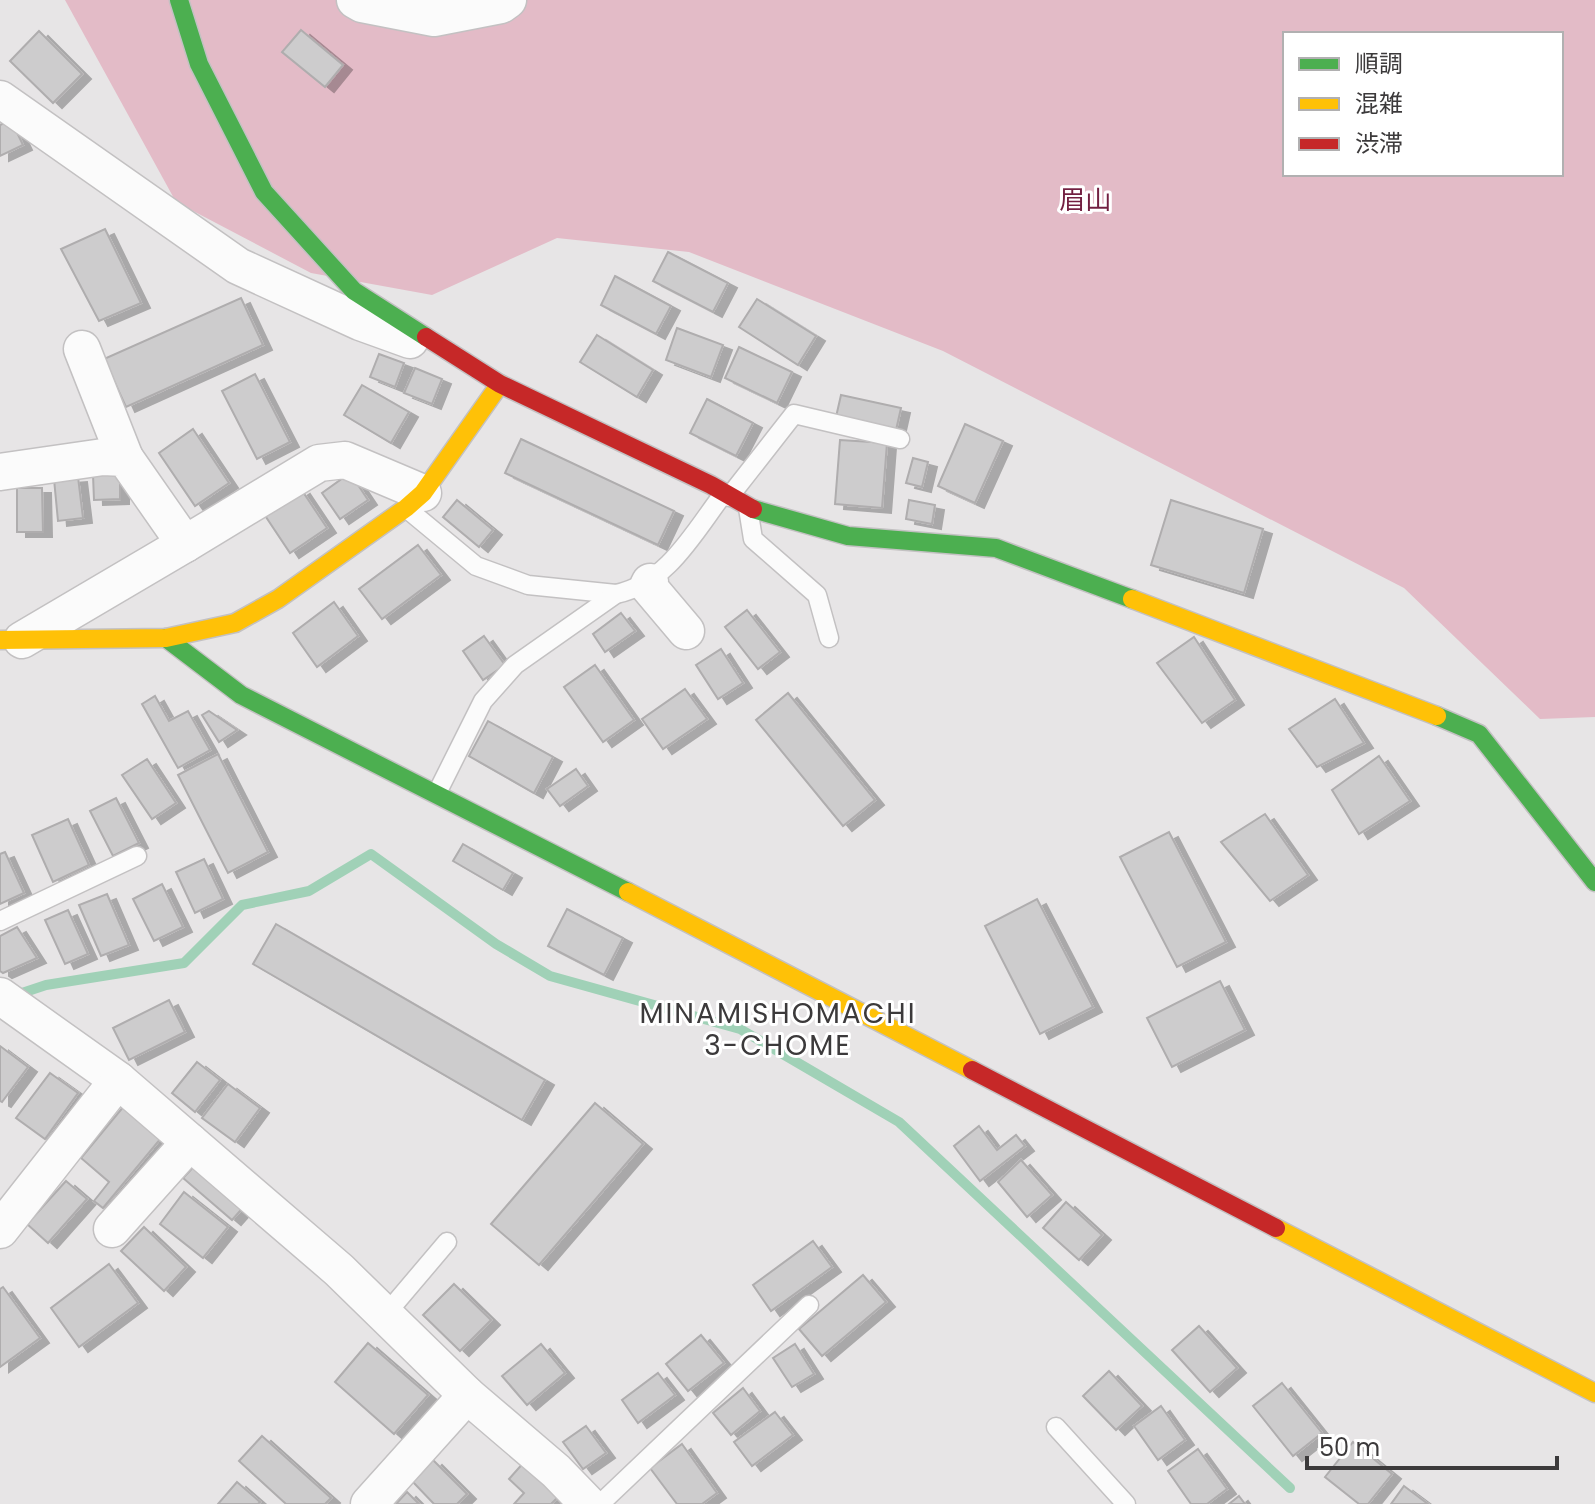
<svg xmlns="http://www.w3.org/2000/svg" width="1595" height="1504" font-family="Poppins,'Noto Sans JP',sans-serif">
<defs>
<filter id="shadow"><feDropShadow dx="9" dy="5" stdDeviation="0" flood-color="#0004"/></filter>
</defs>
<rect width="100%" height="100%" fill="#e7e5e6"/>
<path fill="#e3bbc7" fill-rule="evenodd" d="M 65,0 L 1595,0 L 1595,717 L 1540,719 L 1404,588 L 943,351 L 689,252 L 557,238 L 432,295 L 311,273 L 176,202 ZM 1285,34 L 1561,34 L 1561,174 L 1285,174 Z"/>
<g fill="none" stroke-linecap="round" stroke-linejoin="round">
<polyline stroke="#a0d1b7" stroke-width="10" points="19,994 46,985 184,963 242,905 309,891 371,854 496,944 550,976 740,1029 899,1122 1290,1488"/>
</g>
<g fill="#cdcccd" stroke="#afadae" stroke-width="2" filter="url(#shadow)">
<polygon points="301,30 343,65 325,87 282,52"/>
<polygon points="39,31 82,74 53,103 10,61"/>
<polygon points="11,120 23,145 0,156 0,125"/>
<polygon points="105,229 141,303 99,321 61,249"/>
<polygon points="668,252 728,283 713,312 653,281"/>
<polygon points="615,276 671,306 656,334 601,305"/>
<polygon points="241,298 263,345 126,407 104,359"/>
<polygon points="757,299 816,336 798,365 739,327"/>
<polygon points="677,328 723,345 711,377 666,360"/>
<polygon points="597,335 653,370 637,397 580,362"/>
<polygon points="739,347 792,372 777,403 725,378"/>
<polygon points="379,354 404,363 395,387 370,377"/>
<polygon points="415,368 442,379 432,404 404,393"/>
<polygon points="255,374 290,442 257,459 222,391"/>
<polygon points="362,385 409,412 391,443 344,415"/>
<polygon points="841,395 901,408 896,430 836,417"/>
<polygon points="707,399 753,423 736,456 690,433"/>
<polygon points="965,424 1003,441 975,503 938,486"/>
<polygon points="193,429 229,483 195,506 159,453"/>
<polygon points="521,439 674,511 658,545 505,473"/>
<polygon points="840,440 887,443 882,508 835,504"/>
<polygon points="913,458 928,462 922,487 906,483"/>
<polygon points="350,473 368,500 340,519 322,493"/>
<polygon points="120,474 120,499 94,500 93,475"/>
<polygon points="78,477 83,518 58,521 54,479"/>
<polygon points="17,488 42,488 43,532 17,532"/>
<polygon points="301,489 327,528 290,553 264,514"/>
<polygon points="457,500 493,530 479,547 443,517"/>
<polygon points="909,500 935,505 932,524 906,519"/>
<polygon points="1171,500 1263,529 1244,593 1151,565"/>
<polygon points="418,545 441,575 382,619 359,589"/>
<polygon points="334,602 358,636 317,667 293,633"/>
<polygon points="747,610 780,652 758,669 725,627"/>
<polygon points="621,613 635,631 605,652 593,634"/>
<polygon points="484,636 505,665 483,680 463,651"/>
<polygon points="1194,637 1235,700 1202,723 1157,663"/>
<polygon points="721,649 743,683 718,699 696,665"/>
<polygon points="595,665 634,720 603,742 564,687"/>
<polygon points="685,689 707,719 663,749 642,719"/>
<polygon points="788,693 875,800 843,826 756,720"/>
<polygon points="155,696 169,721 188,711 210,750 178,768 142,704"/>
<polygon points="1335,699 1364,743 1317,767 1289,729"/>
<polygon points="209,711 237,730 219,742 202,715"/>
<polygon points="488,721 553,757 534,793 469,756"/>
<polygon points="218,754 268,852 228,873 178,775"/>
<polygon points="1379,756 1410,801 1359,834 1332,790"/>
<polygon points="147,759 176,803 152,819 122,775"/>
<polygon points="576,769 588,786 560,806 547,789"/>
<polygon points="116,798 139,843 113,856 90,811"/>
<polygon points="1265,814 1308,875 1270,901 1221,842"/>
<polygon points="68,819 89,865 53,882 32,835"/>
<polygon points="1169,832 1226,942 1177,967 1120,857"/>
<polygon points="463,844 513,873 503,890 453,861"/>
<polygon points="5,852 24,893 0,904 0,854"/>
<polygon points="204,859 223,899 195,913 176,872"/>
<polygon points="162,884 183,927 154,941 133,899"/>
<polygon points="107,894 129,945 101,956 79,905"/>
<polygon points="1037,899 1093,1007 1040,1034 985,926"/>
<polygon points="567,909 623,938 604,975 548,946"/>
<polygon points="68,910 88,954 65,964 45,920"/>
<polygon points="276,924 545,1080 522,1120 253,964"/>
<polygon points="17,927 37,958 3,973 0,971 0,936"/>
<polygon points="1220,981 1245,1030 1172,1067 1147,1018"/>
<polygon points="169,1000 185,1032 129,1060 113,1028"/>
<polygon points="0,1046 28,1067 2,1102 0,1101"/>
<polygon points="197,1062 220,1080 195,1112 172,1093"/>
<polygon points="50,1073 78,1093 45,1139 16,1118"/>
<polygon points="228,1084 260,1108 235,1142 202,1118"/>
<polygon points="595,1103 643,1144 539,1265 491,1224"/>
<polygon points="124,1106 162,1137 103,1208 94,1201 109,1182 81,1158"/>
<polygon points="979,1126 997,1150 1016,1135 1025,1146 980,1181 954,1146"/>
<polygon points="200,1160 248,1202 232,1220 183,1178"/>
<polygon points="1021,1160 1052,1195 1027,1217 998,1182"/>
<polygon points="66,1181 87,1199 48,1243 27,1224"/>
<polygon points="184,1192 228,1227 203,1258 160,1224"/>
<polygon points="1066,1202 1102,1235 1079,1260 1043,1228"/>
<polygon points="144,1227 186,1267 164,1291 121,1251"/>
<polygon points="813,1241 832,1267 771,1311 753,1285"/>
<polygon points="109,1264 138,1303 79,1347 51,1308"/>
<polygon points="863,1275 886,1302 822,1356 799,1329"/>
<polygon points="454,1284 491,1320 460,1351 423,1315"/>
<polygon points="3,1287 40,1338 0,1367 0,1289"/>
<polygon points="1199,1326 1237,1368 1210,1392 1172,1350"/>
<polygon points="701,1335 724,1363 688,1391 666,1364"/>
<polygon points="368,1343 428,1395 394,1434 335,1382"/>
<polygon points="541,1344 565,1373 527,1405 502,1376"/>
<polygon points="795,1344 814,1374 792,1387 773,1358"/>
<polygon points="1109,1371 1142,1406 1116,1430 1083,1396"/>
<polygon points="658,1373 675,1395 638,1423 622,1400"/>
<polygon points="1282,1383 1322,1433 1293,1456 1253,1406"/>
<polygon points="743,1388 760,1411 731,1435 713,1413"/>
<polygon points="1161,1406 1185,1440 1158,1460 1134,1426"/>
<polygon points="775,1412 793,1435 752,1466 734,1442"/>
<polygon points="586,1426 606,1453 583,1469 563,1442"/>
<polygon points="262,1436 331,1498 325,1504 286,1504 239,1461"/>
<polygon points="1353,1442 1392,1474 1368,1504 1359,1504 1325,1477"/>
<polygon points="682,1444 717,1493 702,1504 677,1504 650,1468"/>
<polygon points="1198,1449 1227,1489 1207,1504 1191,1504 1168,1471"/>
<polygon points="433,1460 467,1494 457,1504 434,1504 412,1481"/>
<polygon points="525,1461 561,1494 551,1504 514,1504 524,1493 509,1479"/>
<polygon points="237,1482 260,1502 258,1504 218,1504"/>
<polygon points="1404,1486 1428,1504 1391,1504"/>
<polygon points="407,1492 419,1504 396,1504"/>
<polygon points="1239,1496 1245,1504 1229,1504"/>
</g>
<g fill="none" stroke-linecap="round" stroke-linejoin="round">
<g stroke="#c3c1c2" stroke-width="21">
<g id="lane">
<polyline points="729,497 794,414 900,439"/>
<polyline points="406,508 476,566 528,585 616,594"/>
<polyline points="748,508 753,539 817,595 829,638"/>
<path d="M 437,793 L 483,701 L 515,665 L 616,594 C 668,583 694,532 724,493"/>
<polyline points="0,921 137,856"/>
<polyline points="386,1314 447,1242"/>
<polyline points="1056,1427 1126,1504"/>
<polyline points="600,1504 809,1305"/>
</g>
</g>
<g stroke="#c3c1c2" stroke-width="39">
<g id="street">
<polyline points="355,0 362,4 434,18 501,5 508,0"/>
<polyline points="0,99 238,266 360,322 410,340"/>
<polyline points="82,349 125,458"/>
<polyline points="0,472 103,457 125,458 185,544 22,640"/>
<polyline points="185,544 319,463 345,460 423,493"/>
<polyline points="650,582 648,586 686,631"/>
<polyline points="0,996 118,1080 0,1230"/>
<polyline points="118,1080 339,1270 467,1395 556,1471 588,1504"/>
<polyline points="112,1229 190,1142"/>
<polyline points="369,1504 467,1395"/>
</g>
</g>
<g stroke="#c3c1c2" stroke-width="21">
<g id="fast">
<polyline points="179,0 199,64 264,192 354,291 426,337"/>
<polyline points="753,509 848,536 996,548 1132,599"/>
<polyline points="166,638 241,695 628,892"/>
<polyline points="1437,716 1479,734 1595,882"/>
</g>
</g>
<g stroke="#c3c1c2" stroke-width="21">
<g id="slow">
<polyline points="1132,599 1437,716"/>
<polyline points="0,640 166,638 235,623 278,599 406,508 423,493 500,384"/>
<polyline points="628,892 972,1070"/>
<polyline points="1276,1228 1595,1393"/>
</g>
</g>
<g stroke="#c3c1c2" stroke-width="21">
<g id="jam">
<polyline points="426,337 500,384 711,485 753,509"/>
<polyline points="972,1070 1276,1228"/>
</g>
</g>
<use href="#lane" stroke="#fbfbfb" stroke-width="18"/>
<use href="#street" stroke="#fbfbfb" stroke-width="36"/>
<use href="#fast" stroke="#4caf50" stroke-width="18"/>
<use href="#slow" stroke="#ffc107" stroke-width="18"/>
<use href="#jam" stroke="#c62828" stroke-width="18"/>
</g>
<g text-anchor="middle" stroke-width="6" stroke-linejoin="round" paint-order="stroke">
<g font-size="26" fill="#721f41" stroke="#fff">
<text x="1085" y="209">眉山</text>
</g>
<g font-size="28" letter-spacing="2" fill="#3c3a3b" stroke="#fff">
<text x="778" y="1023">MINAMISHOMACHI<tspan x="778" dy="32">3-CHOME</tspan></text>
</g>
</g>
<rect x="1283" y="32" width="280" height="144" fill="#ffffff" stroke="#b1b0b1" stroke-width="2"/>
<rect x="1299" y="58" width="40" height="12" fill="#4caf50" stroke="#b1b0b1" stroke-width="2"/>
<text x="1355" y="72" font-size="24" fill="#3c3a3b">順調</text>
<rect x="1299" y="98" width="40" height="12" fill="#ffc107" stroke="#b1b0b1" stroke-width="2"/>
<text x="1355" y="112" font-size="24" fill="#3c3a3b">混雑</text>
<rect x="1299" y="138" width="40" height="12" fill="#c62828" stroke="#b1b0b1" stroke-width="2"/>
<text x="1355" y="152" font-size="24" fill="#3c3a3b">渋滞</text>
<path d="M1307 1456v12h250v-12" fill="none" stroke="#3c3a3b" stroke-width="4"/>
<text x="1319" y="1456" font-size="24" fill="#3c3a3b" stroke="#ffffff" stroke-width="6" paint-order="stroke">50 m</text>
</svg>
